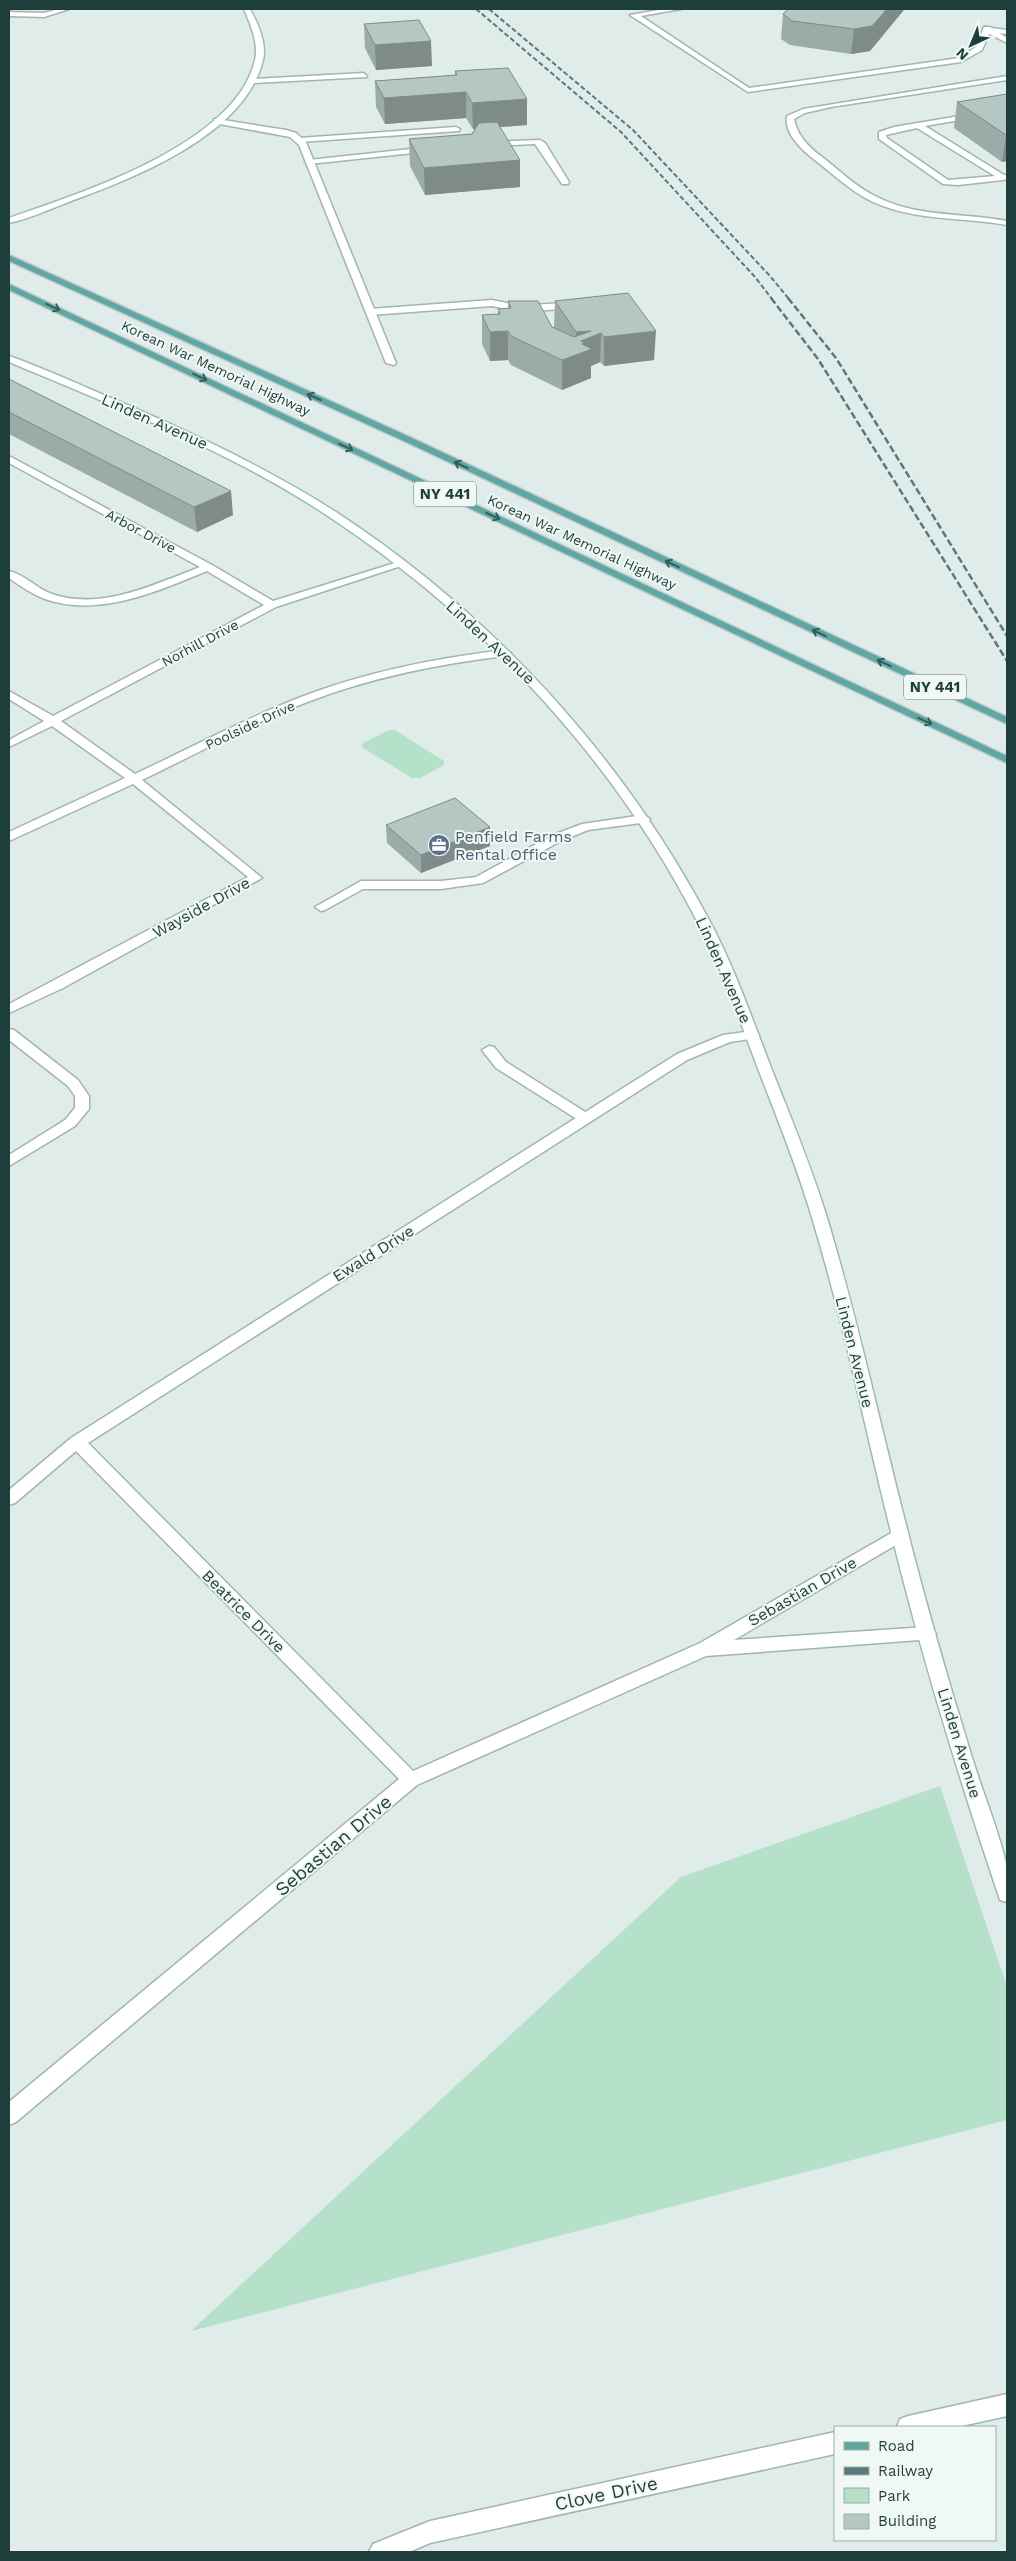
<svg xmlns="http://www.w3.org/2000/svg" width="1016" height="2561" font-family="'Work Sans',sans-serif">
<rect width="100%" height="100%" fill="#dfece9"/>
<g fill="#b5e0c9">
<polygon points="389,730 395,730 444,761 444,765 420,778 412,778 363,748 361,744"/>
<polygon points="940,1786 1007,1987 1007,2120 191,2331 681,1877"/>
</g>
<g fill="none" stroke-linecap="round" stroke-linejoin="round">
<g stroke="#a1b4b2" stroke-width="3">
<g id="lane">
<polygon points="59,9 69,9 44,17 9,16 9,12 44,13"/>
<polygon points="664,9 681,9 641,16 749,88 959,58 976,47 984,27 1007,30 1007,34 990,32 982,50 961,62 748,92 630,15"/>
<polygon points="364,73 367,77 252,83 248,81 252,79"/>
<path d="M 1007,76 L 1007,80 L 831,107 L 805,113 L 794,119 C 798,138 811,149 826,160 C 843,174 859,189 879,198 C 918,217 965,213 1007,221 L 1007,225 C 963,217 914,221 873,202 C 850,191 831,172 811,157 C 800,148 784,132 787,116 L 803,109 Z"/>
<path d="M 1007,108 L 1007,112 L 925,126 L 1004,175 L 1007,175 L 1007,179 L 1003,180 L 958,185 L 943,184 L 879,139 L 879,132 L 894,127 ZM 917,128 L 995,176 L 948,180 L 887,138 L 886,135 Z"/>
<polygon points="456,127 460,129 459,131 299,142 295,140 299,138"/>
<polygon points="540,140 545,143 569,182 568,184 562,184 535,144 490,146 486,144 490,142"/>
<polygon points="429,147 433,149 432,151 309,164 305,162 309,160"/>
<polygon points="492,300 520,306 575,302 579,305 575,308 520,312 492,306 370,315 366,312 370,309"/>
<polygon points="644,815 650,819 648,822 588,830 561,841 483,883 441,889 363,889 325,910 321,911 315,907 361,881 441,881 476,877 553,835 582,824"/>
<polygon points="489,1046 494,1047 506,1062 590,1115 592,1118 590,1121 580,1121 496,1068 482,1050"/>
</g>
</g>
<g stroke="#a1b4b2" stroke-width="3">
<g id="street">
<polygon points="984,27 990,27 1007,38 1007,43 984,31"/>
<polygon points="217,119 286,130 296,133 306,142 396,363 394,365 386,363 299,145 290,137 214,123 214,119"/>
<path d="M 9,456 L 212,565 L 273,601 L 398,562 L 407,564 L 276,607 L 61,721 L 135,774 C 190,748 244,719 301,697 C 366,672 436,658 505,650 L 511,653 L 505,656 C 438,664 373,677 310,701 C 252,723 198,753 142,780 L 262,878 L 63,988 L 9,1013 L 9,1004 L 248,877 L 133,784 L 9,841 L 9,832 L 125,778 L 52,726 L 9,747 L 9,740 L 44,721 L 9,699 L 9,691 L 53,716 L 264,605 L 207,571 C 158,591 99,618 45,599 C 32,594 20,586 9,578 L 9,571 C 24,574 37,589 52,594 C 101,611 155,584 200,567 L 9,463 Z"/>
<polygon points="9,1029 14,1030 78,1080 89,1096 89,1109 75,1126 9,1166 9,1155 65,1120 75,1108 75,1096 68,1086 9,1040"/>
<polygon points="752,1031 757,1032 759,1035 757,1038 730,1042 687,1060 88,1443 413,1771 700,1643 900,1528 906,1529 908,1534 906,1539 734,1640 927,1627 933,1629 936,1634 933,1639 706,1656 417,1785 16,2122 9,2125 9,2102 399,1779 76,1451 15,1503 9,1505 9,1490 71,1438 677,1054 723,1035"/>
<polygon points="1007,2394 1007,2416 957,2427 897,2427 900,2419 908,2416"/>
<polygon points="835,2432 835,2454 430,2543 409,2552 369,2552 373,2544 430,2521"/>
</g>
</g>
<g stroke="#9cb9b5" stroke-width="3">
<g id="secondary">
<path d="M 244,9 L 250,9 C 258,24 267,43 263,60 C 245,136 132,179 66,203 C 48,210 28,219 9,223 L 9,218 C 81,193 236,144 255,60 C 259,42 250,24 244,9 Z"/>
<path d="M 9,356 C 46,369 82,386 118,401 C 193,433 267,468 336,512 C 492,614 622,756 709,920 C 734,966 751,1016 770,1065 C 790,1116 812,1168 828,1221 C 858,1321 880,1424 906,1525 C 925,1601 947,1676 970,1751 C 981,1788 997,1826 1006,1863 C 1009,1876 1007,1890 1007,1902 L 1000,1900 L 998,1894 C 958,1775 921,1654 891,1532 C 865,1428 844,1323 813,1221 C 798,1169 777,1118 757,1066 C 739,1018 722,969 698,923 C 614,759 484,620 331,518 C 232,452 119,408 9,362 Z"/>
</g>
</g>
<g stroke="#c0c9c8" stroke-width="3">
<g id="primary">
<polygon points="9,255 412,438 1007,717 1007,724 406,442 9,261"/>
<polygon points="9,284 1007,756 1007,763 9,290"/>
</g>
</g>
<use href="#lane" fill="#fff" fill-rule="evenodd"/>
<use href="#street" fill="#fff" fill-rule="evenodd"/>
<use href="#secondary" fill="#fff" fill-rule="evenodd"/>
<use href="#primary" fill="#5ea7a3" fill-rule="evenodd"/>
<g stroke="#587a78" stroke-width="2" stroke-dasharray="5 2.5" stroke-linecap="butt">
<polyline points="476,9 621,132 755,277 772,299"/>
<polyline points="489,9 633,130 770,276 789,299"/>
</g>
<g stroke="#587a78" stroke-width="2.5" stroke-dasharray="7 3" stroke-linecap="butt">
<polyline points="771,298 818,359 1007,661"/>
<polyline points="788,298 836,358 1007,636"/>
</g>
</g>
<g fill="#9baba8">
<polygon points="788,9 904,9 903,11 870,51 851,54 790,45 781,39 783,14"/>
<polygon points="364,24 432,66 376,70 365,48"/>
<polygon points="455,71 527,99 527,125 500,127 520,187 425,195 410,166 409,139 472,134 475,128 473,129 466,118 385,124 376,107 375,81 455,75"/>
<polygon points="1007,94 1007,161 1002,162 954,128 957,102"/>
<polygon points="508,301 554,328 555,301 654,360 604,366 600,362 591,366 591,378 562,390 511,365 508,360 490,361 482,344 482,315 498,314 498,309 508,308"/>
<polygon points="9,379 233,515 197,532 9,434"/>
<polygon points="386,825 490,827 490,846 421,873 387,843"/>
</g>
<g fill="#7e8b88">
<polygon points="887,9 904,9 903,11 870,51 851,54 854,29"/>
<polygon points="431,41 432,66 376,70 375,45"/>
<polygon points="466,92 466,118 385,124 384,98"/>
<polygon points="527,99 527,125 473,129 472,103"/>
<polygon points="1006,135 1007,135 1007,161 1002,162"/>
<polygon points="520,160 520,187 425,195 424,168"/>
<polygon points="508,331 508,360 490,361 490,332"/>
<polygon points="591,331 601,333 600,362 591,366 591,378 562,390 562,360 575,355 576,332"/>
<polygon points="656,331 654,360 604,366 604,337"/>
<polygon points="231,491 233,515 197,532 194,507"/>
<polygon points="490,827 490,846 421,873 421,855"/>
</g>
<g fill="#b4c7c3" stroke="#7e8b88">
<polygon points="788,9 887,9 872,26 854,29 792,21 783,14"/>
<polygon points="419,20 431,41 375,45 364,24"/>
<polygon points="508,68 527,99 472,103 466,92 384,98 375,81 457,75 455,71"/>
<polygon points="1007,94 1007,135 1006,135 957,102"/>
<polygon points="497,122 520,160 424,168 409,139 472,134 479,123"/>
<polygon points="628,293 656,331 604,337 601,333 581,341 585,343 582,344 592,349 562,360 511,336 508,331 490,332 482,315 500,314 498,309 511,308 508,301 538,301 552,327 574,337 591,331 576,332 555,301"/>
<polygon points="9,379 231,491 194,507 9,412"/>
<polygon points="455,798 490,827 421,855 386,825"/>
</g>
<defs><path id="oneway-shaft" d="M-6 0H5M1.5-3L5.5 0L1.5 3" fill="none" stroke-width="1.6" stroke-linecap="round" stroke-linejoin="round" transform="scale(1.25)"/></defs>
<g stroke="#315e5b">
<use href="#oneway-shaft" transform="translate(53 307) rotate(25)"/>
<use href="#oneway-shaft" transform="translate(200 377) rotate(25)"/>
<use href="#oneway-shaft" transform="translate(314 397) rotate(-156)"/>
<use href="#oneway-shaft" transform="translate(346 447) rotate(25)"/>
<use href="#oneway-shaft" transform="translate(461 465) rotate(-155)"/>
<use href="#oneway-shaft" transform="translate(493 516) rotate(25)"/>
<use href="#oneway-shaft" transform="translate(672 564) rotate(-155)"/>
<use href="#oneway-shaft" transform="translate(819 633) rotate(-155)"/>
<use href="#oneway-shaft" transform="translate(884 663) rotate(-155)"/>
<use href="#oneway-shaft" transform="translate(925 721) rotate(25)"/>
</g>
<defs>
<g id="office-disc" transform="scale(1.125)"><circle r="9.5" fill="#5c6f8a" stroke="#f0f8f6"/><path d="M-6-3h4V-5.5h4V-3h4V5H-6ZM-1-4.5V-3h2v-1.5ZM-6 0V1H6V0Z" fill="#fff"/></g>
</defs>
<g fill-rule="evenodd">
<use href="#office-disc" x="439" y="845"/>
</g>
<g text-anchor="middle" stroke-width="4" stroke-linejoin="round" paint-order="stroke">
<g font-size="14" fill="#1e3e3c" stroke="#f0f8f6">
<text transform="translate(216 368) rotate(25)" y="5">Korean War Memorial Highway</text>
<text transform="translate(141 531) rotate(28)" y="5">Arbor Drive</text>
<text transform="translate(582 542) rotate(25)" y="5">Korean War Memorial Highway</text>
<text transform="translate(200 643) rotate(-28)" y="5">Norhill Drive</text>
<text transform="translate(250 725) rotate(-25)" y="5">Poolside Drive</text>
</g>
<g fill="#f0f8f6" stroke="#5d7674" stroke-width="1">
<rect x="414" y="481.5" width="62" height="25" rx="4"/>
<rect x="904" y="674.5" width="62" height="25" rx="4"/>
</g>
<g font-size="15" font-weight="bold" fill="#1e3e3c">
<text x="445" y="499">NY 441</text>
<text x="935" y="692">NY 441</text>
</g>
<g font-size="16" fill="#1e3e3c" stroke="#f0f8f6">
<text transform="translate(155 421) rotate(24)" y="6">Linden Avenue</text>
<text transform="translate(491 642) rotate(43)" y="6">Linden Avenue</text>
<text transform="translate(201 907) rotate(-29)" y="6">Wayside Drive</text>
<text transform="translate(724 970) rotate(66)" y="6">Linden Avenue</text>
<text transform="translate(373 1253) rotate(-32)" y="6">Ewald Drive</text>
<text transform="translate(855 1352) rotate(76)" y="6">Linden Avenue</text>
<text transform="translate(802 1591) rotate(-30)" y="6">Sebastian Drive</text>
<text transform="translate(244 1611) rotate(45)" y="6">Beatrice Drive</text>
<text transform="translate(960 1743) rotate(73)" y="6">Linden Avenue</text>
</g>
<g font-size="16" fill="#4e5e75" stroke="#f0f8f6" text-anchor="start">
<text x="455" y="842">Penfield Farms<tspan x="455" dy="18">Rental Office</tspan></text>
</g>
<g font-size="19" fill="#1e3e3c" stroke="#f0f8f6">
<text transform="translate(333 1845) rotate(-40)" y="7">Sebastian Drive</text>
<text transform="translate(606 2493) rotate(-12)" y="7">Clove Drive</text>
</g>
</g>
<rect width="1016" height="2561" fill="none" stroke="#1e3e3c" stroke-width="20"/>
<rect x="834" y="2426" width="162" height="115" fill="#f0f8f6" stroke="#9caeac"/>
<rect x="844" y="2442" width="25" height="8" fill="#5ea7a3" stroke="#9caeac"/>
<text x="878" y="2451" font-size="15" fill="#1e3e3c">Road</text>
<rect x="844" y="2467" width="25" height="8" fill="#587a78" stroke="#9caeac"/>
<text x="878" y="2476" font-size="15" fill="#1e3e3c">Railway</text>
<rect x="844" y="2488" width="25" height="15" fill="#b5e0c9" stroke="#9caeac"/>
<text x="878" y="2501" font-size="15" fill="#1e3e3c">Park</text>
<rect x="844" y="2514" width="25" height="15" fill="#b4c7c3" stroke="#9caeac"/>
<text x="878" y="2526" font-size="15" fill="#1e3e3c">Building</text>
<g transform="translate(971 45) rotate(224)" stroke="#f0f8f6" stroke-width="4" paint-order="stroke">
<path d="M0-4L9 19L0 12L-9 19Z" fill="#1e3e3c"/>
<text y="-8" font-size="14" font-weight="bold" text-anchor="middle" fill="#1e3e3c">N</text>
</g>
</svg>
